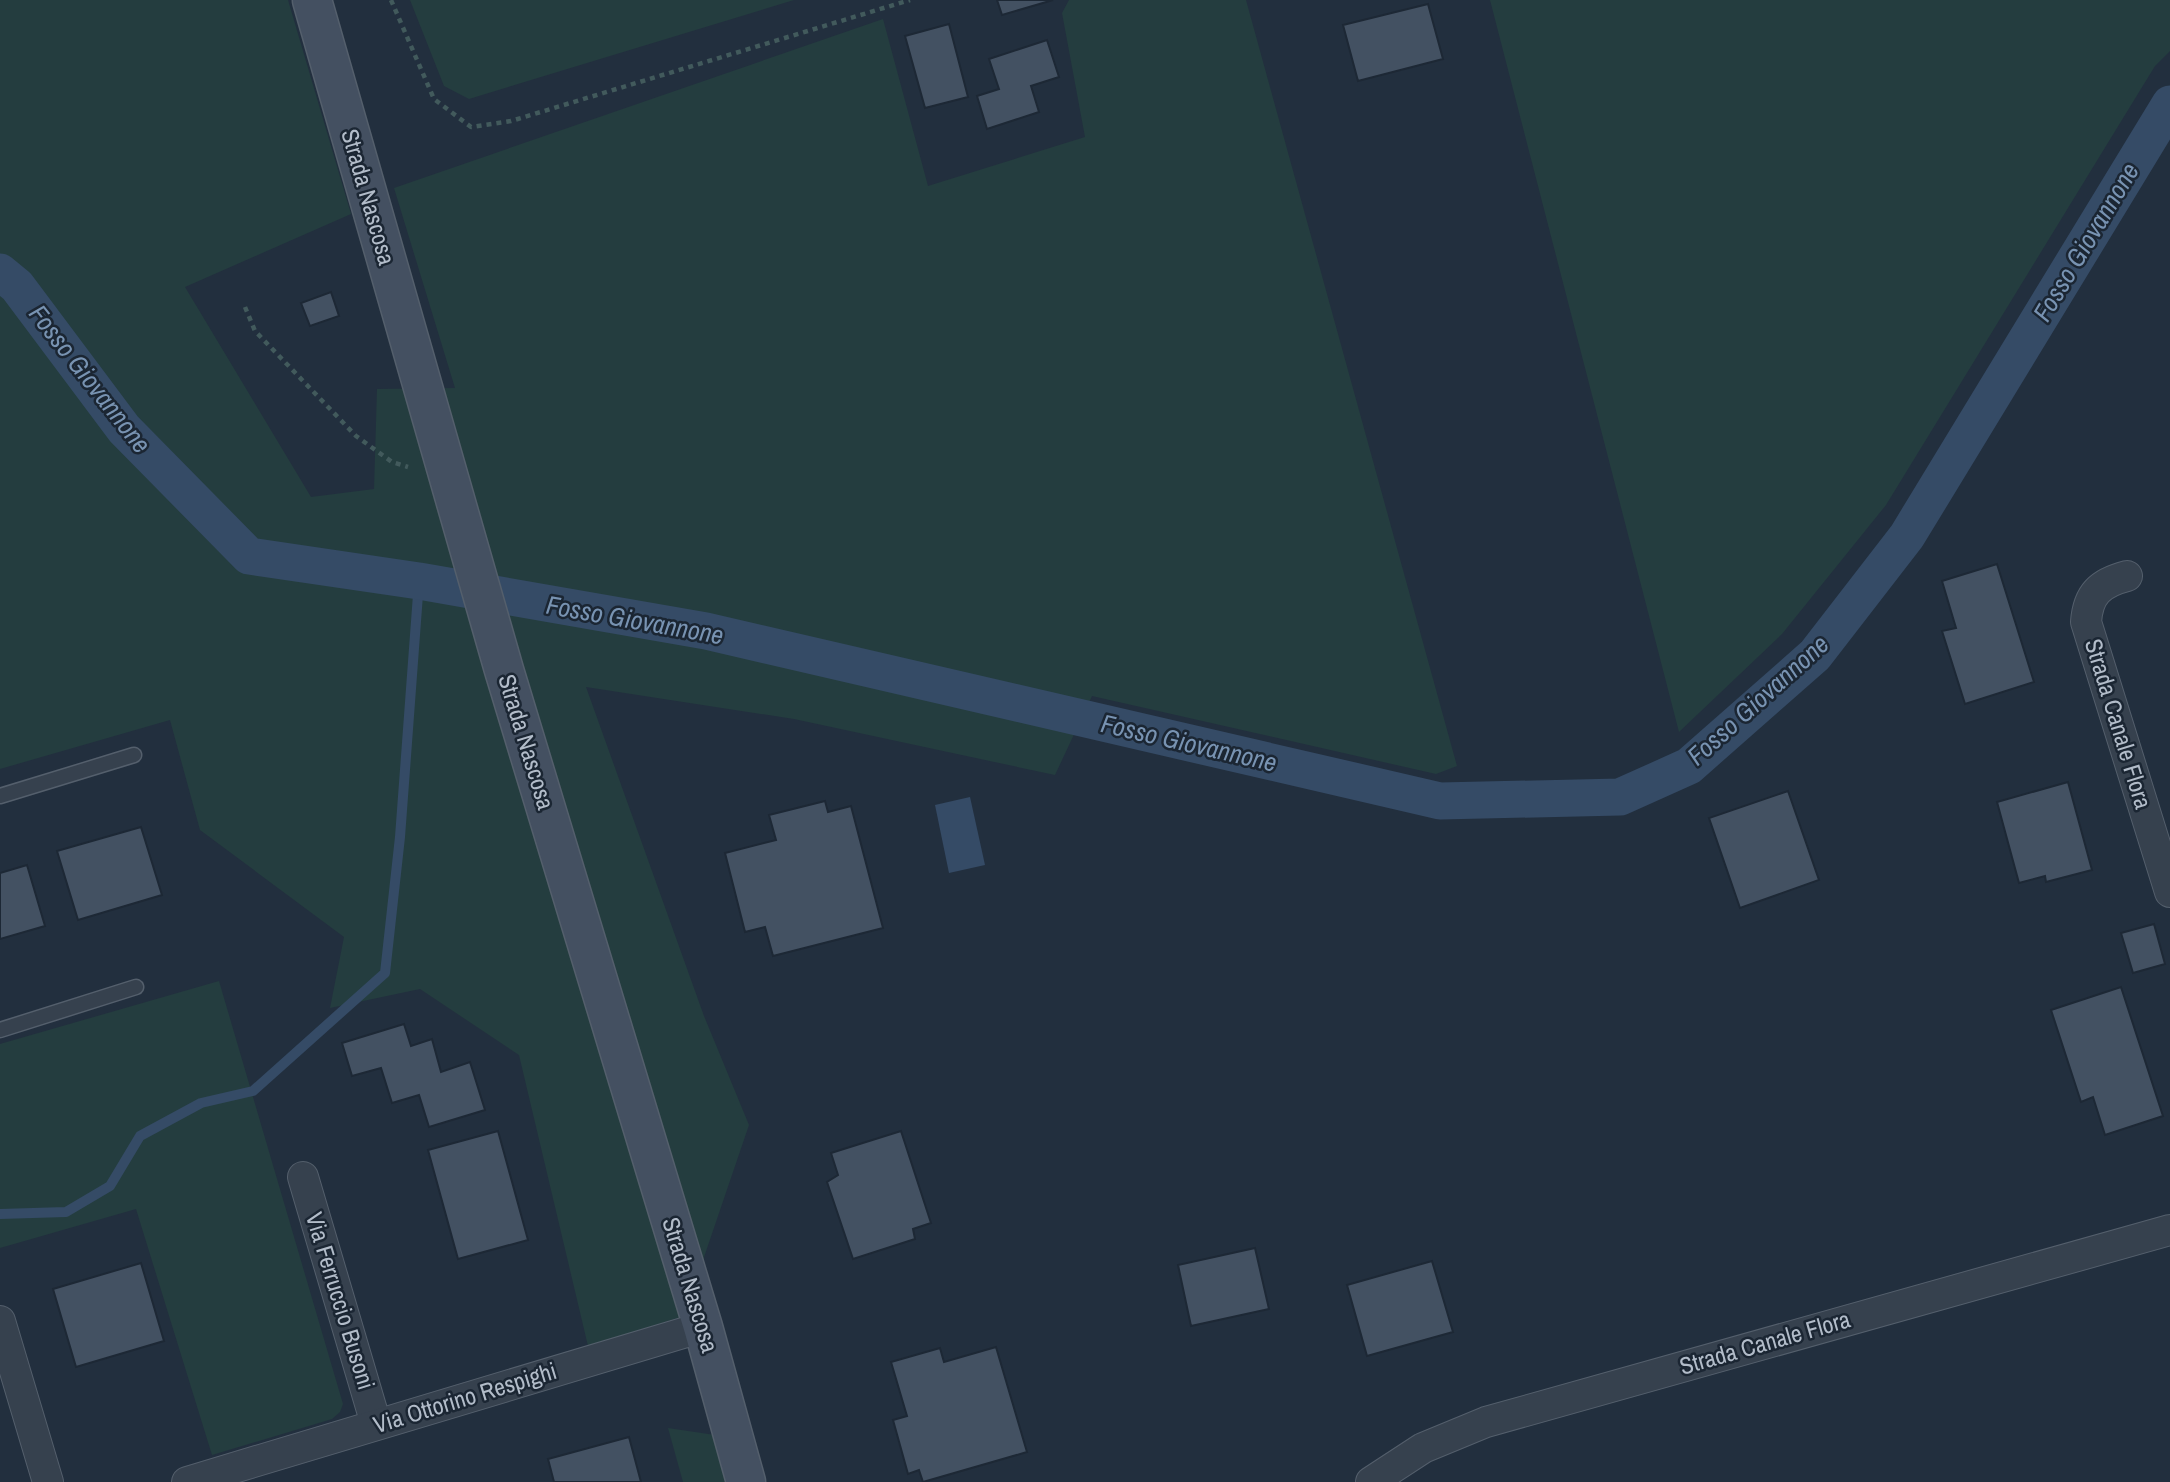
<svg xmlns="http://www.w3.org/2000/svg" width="2170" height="1482" font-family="'Archivo Narrow',sans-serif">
<rect width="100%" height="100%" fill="#222f3e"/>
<g fill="#243d3f">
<polygon points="0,0 288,0 351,214 185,287 311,497 374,489 377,389 455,388 394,188 883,19 928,186 1085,137 1062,13 1069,0 1246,0 1457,766 1436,774 1092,696 1055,775 794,719 586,687 704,1016 749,1125 684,1316 588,1346 519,1055 420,989 330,1008 344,937 200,830 170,720 0,769"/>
<polygon points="410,0 794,0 469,99 444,86"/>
<polygon points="1490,0 2170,0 2170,51 2155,66 1886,505 1782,634 1679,732"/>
<polygon points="219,981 343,1404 340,1412 332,1419 212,1455 136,1209 0,1248 0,1044"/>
<polygon points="668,1428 715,1435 729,1482 683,1482"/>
</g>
<polygon fill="#354b66" points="970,797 985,865 949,873 935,805"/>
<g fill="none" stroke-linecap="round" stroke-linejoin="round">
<polyline stroke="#354b66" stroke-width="10" points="0,1214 66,1212 110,1186 140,1136 201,1103 253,1091 385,973 400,837 419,581"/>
<polyline stroke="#354b66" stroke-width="37" points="0,272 17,286 124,429 249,556 419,581 706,631 1440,801 1620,797 1689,766 1815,655 1907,536 2170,104"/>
</g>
<g fill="#435162" stroke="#1d2835" stroke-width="2">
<polygon points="997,0 1053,0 1002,15"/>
<polygon points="1428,4 1443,59 1358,81 1343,25"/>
<polygon points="949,24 968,97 925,108 905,36"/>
<polygon points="1047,40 1059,77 1031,86 1039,112 987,129 977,96 999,89 989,59"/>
<polygon points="331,292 339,316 310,326 301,303"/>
<polygon points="1997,564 2034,682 1965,704 1942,631 1956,628 1942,581"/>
<polygon points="2068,782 2092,870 2046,882 2045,876 2019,883 1997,802"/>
<polygon points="1788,791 1819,880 1740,908 1709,818"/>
<polygon points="825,801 828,812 851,806 883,928 773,956 765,927 745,932 725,853 776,840 769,815"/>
<polygon points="141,827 162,895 78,920 57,851"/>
<polygon points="27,865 45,926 0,939 0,873"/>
<polygon points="2154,924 2165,964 2133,973 2121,933"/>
<polygon points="2121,987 2163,1116 2105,1135 2093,1097 2081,1102 2051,1010"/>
<polygon points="404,1024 411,1046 432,1039 441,1072 470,1062 485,1110 429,1127 419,1095 392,1103 381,1068 352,1076 342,1043"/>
<polygon points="498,1131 528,1240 458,1259 428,1150"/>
<polygon points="901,1131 931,1223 913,1229 915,1239 853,1259 827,1182 838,1175 831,1153"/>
<polygon points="1255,1248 1269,1309 1191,1326 1178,1265"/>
<polygon points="1432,1261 1453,1332 1367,1356 1347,1285"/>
<polygon points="141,1263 164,1341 76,1367 53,1289"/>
<polygon points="996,1347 1027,1452 923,1482 919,1470 908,1474 893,1420 907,1416 891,1362 940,1348 944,1362"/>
<polygon points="629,1437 641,1482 554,1482 548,1459"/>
</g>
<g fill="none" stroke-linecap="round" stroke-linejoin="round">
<g stroke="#545f6c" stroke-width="17">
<g id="lane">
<polyline points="0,796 134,755"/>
<polyline points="0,1030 136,987"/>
</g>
</g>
<g stroke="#545f6c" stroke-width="32">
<g id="street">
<path d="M 2127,576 C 2100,583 2088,594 2086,622 L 2170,892"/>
<polyline points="303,1177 376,1424"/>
<polyline points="0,1321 48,1482"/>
<polyline points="187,1482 703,1327"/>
<polyline points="1371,1482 1423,1448 1486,1422 2170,1230"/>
</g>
</g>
<g stroke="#545f6c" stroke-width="41">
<polyline id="secondary" points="312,0 504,670 703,1327 746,1482"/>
</g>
<g stroke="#425a5c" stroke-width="4.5" stroke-dasharray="5 5" stroke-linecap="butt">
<polyline points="391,0 434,99 471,127 511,121 910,0"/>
<polyline points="245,307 255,331 356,436 392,462 408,467"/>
</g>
<use href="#lane" stroke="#36414e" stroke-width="14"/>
<use href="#street" stroke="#36414e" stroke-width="30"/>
<use href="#secondary" stroke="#445061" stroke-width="38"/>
</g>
<g text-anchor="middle" stroke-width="5" stroke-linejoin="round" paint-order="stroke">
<g font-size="24" fill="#b2bcc9" stroke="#1b2633">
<text transform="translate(368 197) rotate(74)" y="8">Strada Nascosa</text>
<text transform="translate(2118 724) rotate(73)" y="8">Strada Canale Flora</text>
<text transform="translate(526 742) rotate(73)" y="8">Strada Nascosa</text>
<text transform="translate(690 1285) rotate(73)" y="8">Strada Nascosa</text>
<text transform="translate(340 1301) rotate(73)" y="8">Via Ferruccio Busoni</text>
<text transform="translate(1765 1343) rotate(-16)" y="8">Strada Canale Flora</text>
<text transform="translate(465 1398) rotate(-17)" y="8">Via Ottorino Respighi</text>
</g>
<g font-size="26" font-style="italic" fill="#7893b2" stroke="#1b2633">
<text transform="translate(2086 242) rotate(-59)" y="9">Fosso Giovannone</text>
<text transform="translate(90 379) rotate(52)" y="9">Fosso Giovannone</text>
<text transform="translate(635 620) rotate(10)" y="9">Fosso Giovannone</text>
<text transform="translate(1758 700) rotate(-42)" y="9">Fosso Giovannone</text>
<text transform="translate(1189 743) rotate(13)" y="9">Fosso Giovannone</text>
</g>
</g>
</svg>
